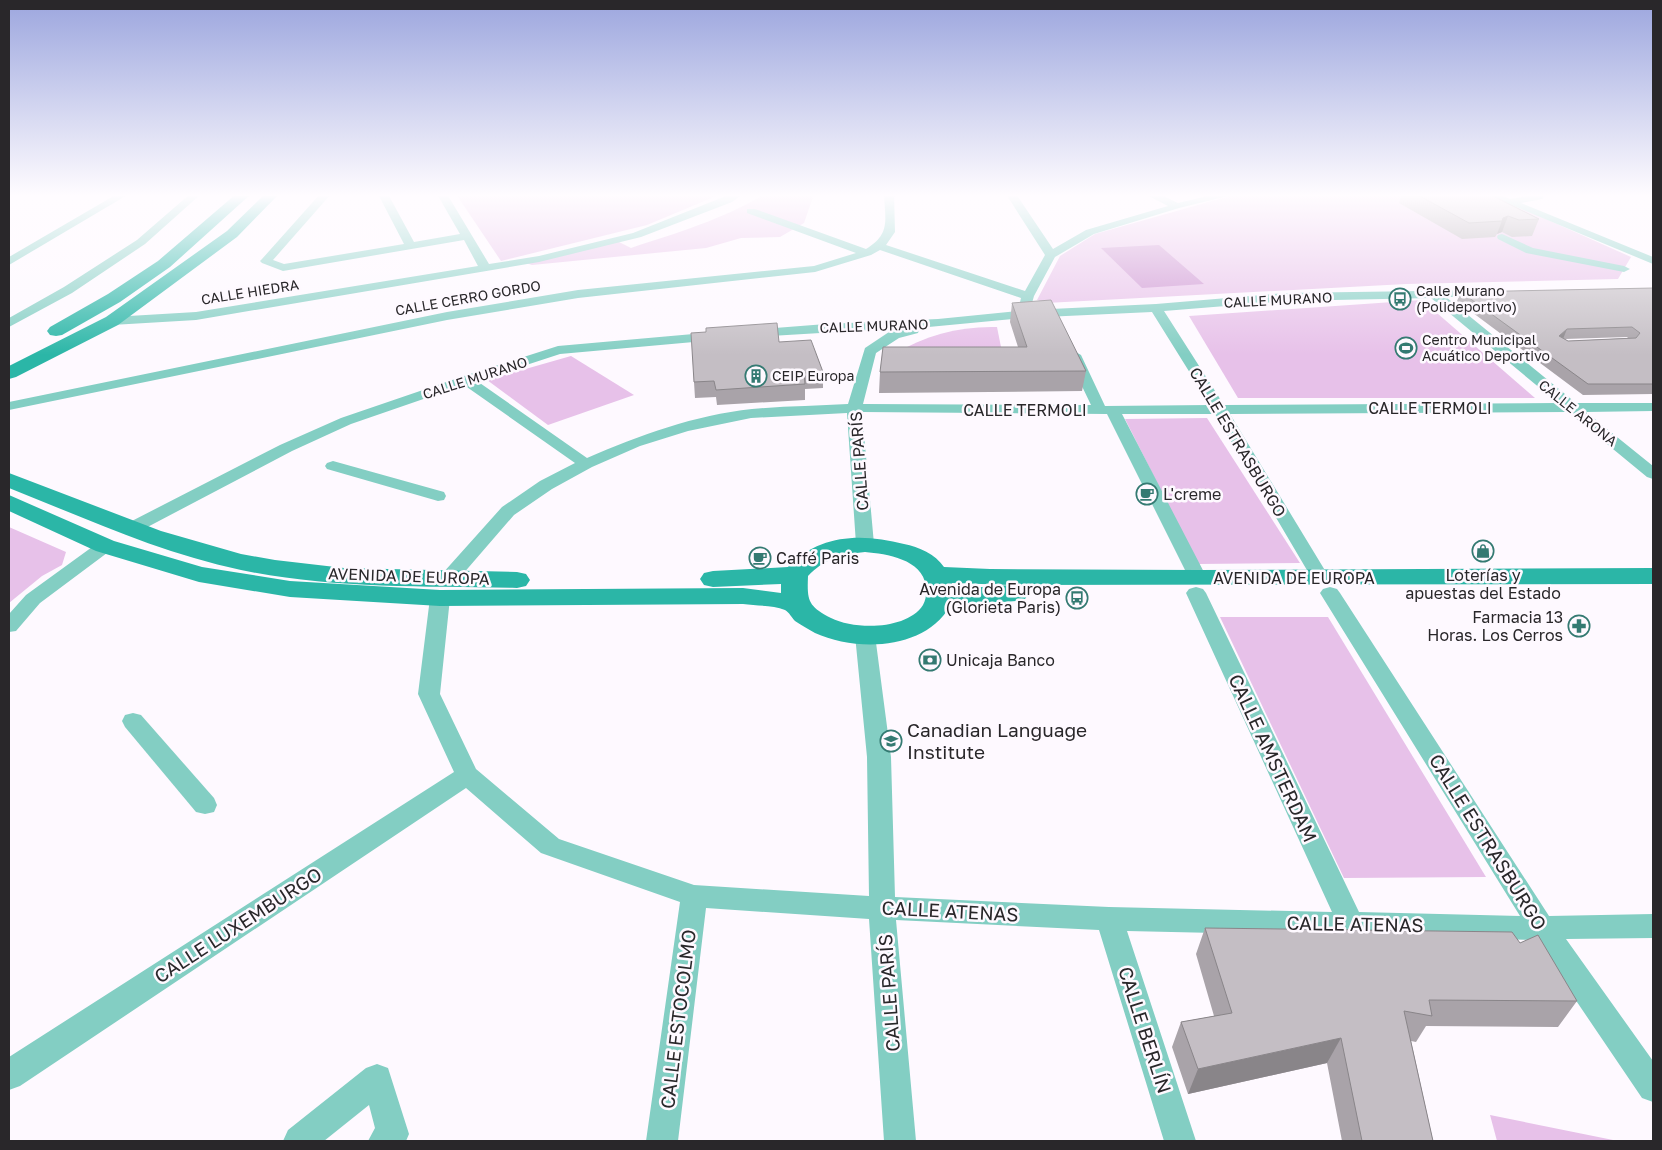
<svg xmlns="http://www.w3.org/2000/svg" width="1662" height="1150" font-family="'Golos Text',sans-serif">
<rect width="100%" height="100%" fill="#fef9ff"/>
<g fill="#e7c1e9">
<polygon points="456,194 721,194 647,225 501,261"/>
<path d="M 765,194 L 814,194 L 804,223 L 780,237 L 741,238 L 706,248 L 532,265 L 523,262 L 615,240 L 631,248 C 677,233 724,219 765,194 Z"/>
<polygon points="1237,194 1490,194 1631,257 1618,279 1406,284 1046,303 1037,300 1060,256 1095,234"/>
<polygon points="1422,300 1535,398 1238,398 1189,316"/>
<path d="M 997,327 L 1003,357 L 894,354 C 926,335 960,326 997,327 Z"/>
<polygon points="571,356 634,395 548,425 487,380"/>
<polygon points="1207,418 1300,563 1198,564 1125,419"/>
<polygon points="9,527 66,552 62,565 42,576 9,603"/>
<polygon points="1220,617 1328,617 1486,877 1344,878"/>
<polygon points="1490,1115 1618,1141 1497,1141"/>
</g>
<polygon fill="#cb91d0" points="1159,245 1204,284 1142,288 1101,248"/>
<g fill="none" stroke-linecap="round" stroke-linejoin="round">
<g fill="#83cec3" fill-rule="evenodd">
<polygon points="117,194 129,194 9,265 9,257"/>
<polygon points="190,194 201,194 145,244 72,293 9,327 9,318 64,287 137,240"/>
<polygon points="320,194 331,194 273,260 284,264 404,244 378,194 388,194 414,242 460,234 437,194 447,194 489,264 539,256 633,233 731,194 743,194 732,202 641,237 539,262 196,320 112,325 106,321 112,317 196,312 478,266 464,240 283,271 262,263 260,261 262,259"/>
<path d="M 884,194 L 894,194 L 895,232 L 886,245 L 1025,291 L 1045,255 L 1006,194 L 1016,194 L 1053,249 L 1086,230 L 1168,206 L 1145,194 L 1159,194 L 1178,203 L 1216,194 L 1236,194 L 1179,208 L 1094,234 L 1055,257 L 1034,296 L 1030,310 L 1156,304 L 1286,293 L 1489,290 L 1491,293 L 1489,296 L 1485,297 L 1446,297 L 1576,403 L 1653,403 L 1653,411 L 1586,412 L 1653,466 L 1653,479 L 1647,477 L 1568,412 L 1230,414 L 1329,577 L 1327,581 L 1320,583 L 1313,581 L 1311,577 L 1215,414 L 1122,414 L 1207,578 L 1205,582 L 1198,584 L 1191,582 L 1107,414 L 862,412 L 874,544 L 871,548 L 865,549 L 859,548 L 856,544 L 847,413 L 751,418 L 688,431 L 640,446 L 592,467 L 552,489 L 514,515 L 456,582 L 449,584 L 442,582 L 440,578 L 442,574 L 502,507 L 540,481 L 575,463 L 464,385 L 351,424 L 292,451 L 138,532 L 132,533 L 126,532 L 123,528 L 126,524 L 280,445 L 341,418 L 461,377 L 558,346 L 716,332 L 723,336 L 716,340 L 560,354 L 477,381 L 587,458 C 640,435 695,415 752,409 C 784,406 816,406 848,404 L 865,348 L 889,332 L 904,328 L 753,337 L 747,333 L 748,330 L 826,324 L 938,319 L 1018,311 L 1021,298 L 880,250 L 871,255 L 815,272 L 578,298 L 447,320 L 9,410 L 9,402 L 447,312 L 578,290 L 814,266 L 856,253 L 747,213 L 747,209 L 755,209 L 866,249 C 891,234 885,220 884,194 ZM 1431,298 L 1558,403 L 1224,405 L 1164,311 L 1286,301 ZM 1152,312 L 1210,405 L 1105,406 L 1081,355 L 1074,351 L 1067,355 L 1091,405 L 863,404 L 876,353 L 899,338 L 918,333 L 919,330 L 918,328 L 1023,318 Z"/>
<polygon points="1485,194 1499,194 1510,199 1528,196 1527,194 1541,194 1544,197 1542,199 1521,203 1653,257 1653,264"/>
<polygon points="1502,234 1533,248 1624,266 1630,269 1624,272 1526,253 1498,239 1497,237 1498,235"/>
<polygon points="333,461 444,492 446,496 444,500 438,501 327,469 325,466 327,463"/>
<polygon points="105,541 111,542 114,546 111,550 40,603 16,631 9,632 9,614 26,595 99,542"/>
<polygon points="1196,587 1203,589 1206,593 1359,912 1520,916 1320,593 1323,589 1330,587 1337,589 1340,593 1549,916 1653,914 1653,938 1566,939 1653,1061 1653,1102 1642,1098 1535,940 1127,931 1196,1141 1164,1141 1099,930 896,920 916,1141 884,1141 869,919 706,908 678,1141 646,1141 680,902 541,853 466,788 20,1086 9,1090 9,1057 454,772 418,694 430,598 433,594 440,592 447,594 450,598 440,694 476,769 559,839 694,885 869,896 867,757 855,635 858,630 865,628 872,630 875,635 891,757 895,897 1109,907 1332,912 1186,593 1189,589"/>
<polygon points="133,713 141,715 214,798 217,805 214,812 205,814 196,812 125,727 122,721 125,715"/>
<polygon points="377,1064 388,1068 409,1134 406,1141 368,1141 375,1128 369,1105 324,1141 283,1141 288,1130 366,1068"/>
</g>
<g fill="#2bb6a7" fill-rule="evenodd">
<polygon points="236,194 251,194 170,267 120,302 62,335 56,336 50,335 47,331 50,327 108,294 158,261"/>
<polygon points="265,194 279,194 237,237 118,325 16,377 9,379 9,366 106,317 227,231"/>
<path d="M 9,473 L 161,531 L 241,554 L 275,560 L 344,568 L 517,572 L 526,574 L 530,580 L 526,586 L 517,588 C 425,586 331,589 241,570 C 160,553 85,518 9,488 Z"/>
<path d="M 9,495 L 114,541 L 202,567 L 290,581 L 440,590 L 743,588 L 781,593 L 781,584 L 713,587 L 704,585 L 700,579 L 704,573 L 713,571 L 788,567 C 819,534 862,533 904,544 C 919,547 935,554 944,567 L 990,569 L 1198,570 L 1653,568 L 1653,584 L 1017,585 L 1025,587 L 1029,593 L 1025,599 L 1016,601 L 950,606 C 925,650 857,652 815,633 C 808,629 801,625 795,621 C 792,618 789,612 785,610 C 773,605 756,606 743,604 L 440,606 L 290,597 L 199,582 L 96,551 L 9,511 ZM 865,552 C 887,554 922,559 926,586 C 927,592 926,600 923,605 C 907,630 855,630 831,618 C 808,606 807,601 808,576 C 824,559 842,554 865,552 ZM 952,583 L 1011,585 L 953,589 Z"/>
</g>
</g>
<g fill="#a9a3a9" fill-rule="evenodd">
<polygon points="1402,194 1489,194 1539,219 1532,236 1512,237 1502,232 1497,234 1495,237 1462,239 1399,203"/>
<path d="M 1653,288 L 1653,394 L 1583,395 L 1457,301 L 1461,292 ZM 1627,337 L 1628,338 L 1568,341 L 1565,339 Z"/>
<polygon points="1012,303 1086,371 1082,391 879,393 880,372 1018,347 1010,322"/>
<polygon points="706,328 779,342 823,372 823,388 805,389 805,400 717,405 716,397 695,398 694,382 706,332"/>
<polygon points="1205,928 1520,943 1577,1001 1558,1027 1426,1026 1416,1042 1411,1041 1433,1141 1342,1141 1327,1063 1188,1094 1172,1047 1181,1022 1214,1016 1196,954"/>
</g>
<g fill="#898589">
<polygon points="1508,216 1502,232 1497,234 1503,218"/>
<polygon points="1567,329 1563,339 1559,336"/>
<polygon points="1341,1038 1327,1063 1188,1094 1198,1069"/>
</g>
<g fill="#c4bec4" stroke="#898589" fill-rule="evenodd">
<polygon points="1416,194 1489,194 1539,219 1519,220 1508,216 1503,218 1502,221 1469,223"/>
<path d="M 1653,288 L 1653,384 L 1588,384 L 1461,292 ZM 1632,327 L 1640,333 L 1636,338 L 1568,341 L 1559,336 L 1567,329 Z"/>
<polygon points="1051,300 1086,371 880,372 883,347 1027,347 1012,303"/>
<polygon points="777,323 779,342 811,340 823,372 804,373 805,384 716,390 714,381 694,382 691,333 706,332 706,328"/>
<polygon points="1205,928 1512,932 1520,943 1538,935 1577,1001 1429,1000 1432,1016 1404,1011 1433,1141 1362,1141 1341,1038 1198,1069 1181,1022 1232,1013"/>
</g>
<linearGradient id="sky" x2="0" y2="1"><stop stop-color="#9ca6de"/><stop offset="0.55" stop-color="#fffcff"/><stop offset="1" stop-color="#fffcff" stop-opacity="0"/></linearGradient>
<rect width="1662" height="355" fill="url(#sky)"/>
<defs>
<g id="bus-ring" transform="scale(1.125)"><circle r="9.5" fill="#fef9ff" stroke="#347a72" stroke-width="1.5"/><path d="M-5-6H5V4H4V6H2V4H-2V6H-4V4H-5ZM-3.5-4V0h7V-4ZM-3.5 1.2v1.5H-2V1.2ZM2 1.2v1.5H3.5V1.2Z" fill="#347a72"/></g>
<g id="stadium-ring" transform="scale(1.125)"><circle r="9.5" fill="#fef9ff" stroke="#347a72" stroke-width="1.5"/><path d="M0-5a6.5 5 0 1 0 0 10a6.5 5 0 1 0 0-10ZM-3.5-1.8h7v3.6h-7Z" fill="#347a72"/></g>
<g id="building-ring" transform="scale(1.125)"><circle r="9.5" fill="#fef9ff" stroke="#347a72" stroke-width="1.5"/><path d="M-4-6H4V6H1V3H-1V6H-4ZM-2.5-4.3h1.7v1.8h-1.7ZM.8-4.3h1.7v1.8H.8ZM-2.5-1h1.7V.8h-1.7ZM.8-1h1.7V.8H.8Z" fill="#347a72"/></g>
<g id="cafe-ring" transform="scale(1.125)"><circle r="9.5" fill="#fef9ff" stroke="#347a72" stroke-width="1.5"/><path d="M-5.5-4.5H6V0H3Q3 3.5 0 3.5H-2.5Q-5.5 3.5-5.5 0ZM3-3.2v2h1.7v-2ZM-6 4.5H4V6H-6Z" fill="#347a72"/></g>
<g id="shop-ring" transform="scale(1.125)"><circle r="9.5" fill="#fef9ff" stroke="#347a72" stroke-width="1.5"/><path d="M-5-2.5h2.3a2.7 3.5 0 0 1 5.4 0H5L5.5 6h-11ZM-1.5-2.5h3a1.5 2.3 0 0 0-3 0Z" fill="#347a72"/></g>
<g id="pharmacy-ring" transform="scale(1.125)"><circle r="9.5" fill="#fef9ff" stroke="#347a72" stroke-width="1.5"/><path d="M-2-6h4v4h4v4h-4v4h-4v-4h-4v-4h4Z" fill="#347a72"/></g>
<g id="bank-ring" transform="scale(1.125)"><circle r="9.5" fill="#fef9ff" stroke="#347a72" stroke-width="1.5"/><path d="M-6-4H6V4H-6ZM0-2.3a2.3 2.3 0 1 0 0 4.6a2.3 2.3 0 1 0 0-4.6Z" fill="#347a72"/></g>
<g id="school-ring" transform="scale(1.125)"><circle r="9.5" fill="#fef9ff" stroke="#347a72" stroke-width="1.5"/><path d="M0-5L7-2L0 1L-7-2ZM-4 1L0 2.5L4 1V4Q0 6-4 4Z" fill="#347a72"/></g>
</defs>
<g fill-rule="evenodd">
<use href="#bus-ring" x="1400" y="299"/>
<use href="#stadium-ring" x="1406" y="348"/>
<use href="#building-ring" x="756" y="376"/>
<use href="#cafe-ring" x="1147" y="494"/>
<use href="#shop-ring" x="1483" y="551"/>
<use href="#cafe-ring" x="760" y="558"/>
<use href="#bus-ring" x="1077" y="598"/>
<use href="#pharmacy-ring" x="1579" y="626"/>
<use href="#bank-ring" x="930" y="660"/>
<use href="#school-ring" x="891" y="741"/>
</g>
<g text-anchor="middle" stroke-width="5" stroke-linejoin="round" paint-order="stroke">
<g font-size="14" fill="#29272a" stroke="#fef9ff" text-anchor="start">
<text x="1416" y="296">Calle Murano<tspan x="1416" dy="16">(Polideportivo)</tspan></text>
<text x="1422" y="345">Centro Municipal<tspan x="1422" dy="16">Acuático Deportivo</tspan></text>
<text x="772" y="381">CEIP Europa</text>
</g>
<g font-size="14" fill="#29272a" stroke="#fef9ff">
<text transform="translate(250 292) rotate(-9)" y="5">CALLE HIEDRA</text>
<text transform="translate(468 298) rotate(-10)" y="5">CALLE CERRO GORDO</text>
<text transform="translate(1278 300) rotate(-3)" y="5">CALLE MURANO</text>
<text transform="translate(874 326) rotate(-2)" y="5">CALLE MURANO</text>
<text transform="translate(475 378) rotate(-18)" y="5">CALLE MURANO</text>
<text transform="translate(1578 413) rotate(39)" y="5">CALLE ARONA</text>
</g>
<g font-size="16" fill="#29272a" stroke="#fef9ff">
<text x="1430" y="414">CALLE TERMOLI</text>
<text x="1025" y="416">CALLE TERMOLI</text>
<text transform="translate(1238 442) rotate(59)" y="6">CALLE ESTRASBURGO</text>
<text transform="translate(859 461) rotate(-94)" y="6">CALLE PARÍS</text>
<text transform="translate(409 576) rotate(2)" y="6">AVENIDA DE EUROPA</text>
<text x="1294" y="584">AVENIDA DE EUROPA</text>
</g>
<g font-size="16" fill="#29272a" stroke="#fef9ff" text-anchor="start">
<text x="1163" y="500">L'creme</text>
<text x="776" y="564">Caffé Paris</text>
<text x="1483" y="581" text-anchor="middle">Loterías y<tspan x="1483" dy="18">apuestas del Estado</tspan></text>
<text x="1061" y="595" text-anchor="end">Avenida de Europa<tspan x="1061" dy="18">(Glorieta Paris)</tspan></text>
<text x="1563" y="623" text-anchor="end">Farmacia 13<tspan x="1563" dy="18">Horas. Los Cerros</tspan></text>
<text x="946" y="666">Unicaja Banco</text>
</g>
<g font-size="19" fill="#29272a" stroke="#fef9ff" text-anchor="start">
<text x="907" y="737">Canadian Language<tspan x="907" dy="22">Institute</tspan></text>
</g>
<g font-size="19" fill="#29272a" stroke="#fef9ff">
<text transform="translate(1273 758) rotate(65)" y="7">CALLE AMSTERDAM</text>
<text transform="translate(1488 842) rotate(58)" y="7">CALLE ESTRASBURGO</text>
<text transform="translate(950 911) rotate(3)" y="7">CALLE ATENAS</text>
<text transform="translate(1355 924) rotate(1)" y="7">CALLE ATENAS</text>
<text transform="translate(238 925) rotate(-33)" y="7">CALLE LUXEMBURGO</text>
<text transform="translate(889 993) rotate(-94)" y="7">CALLE PARÍS</text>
<text transform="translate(678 1019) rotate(-83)" y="7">CALLE ESTOCOLMO</text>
<text transform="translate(1145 1030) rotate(72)" y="7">CALLE BERLÍN</text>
</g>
</g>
<rect width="1662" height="1150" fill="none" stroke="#29272a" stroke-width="20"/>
</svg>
